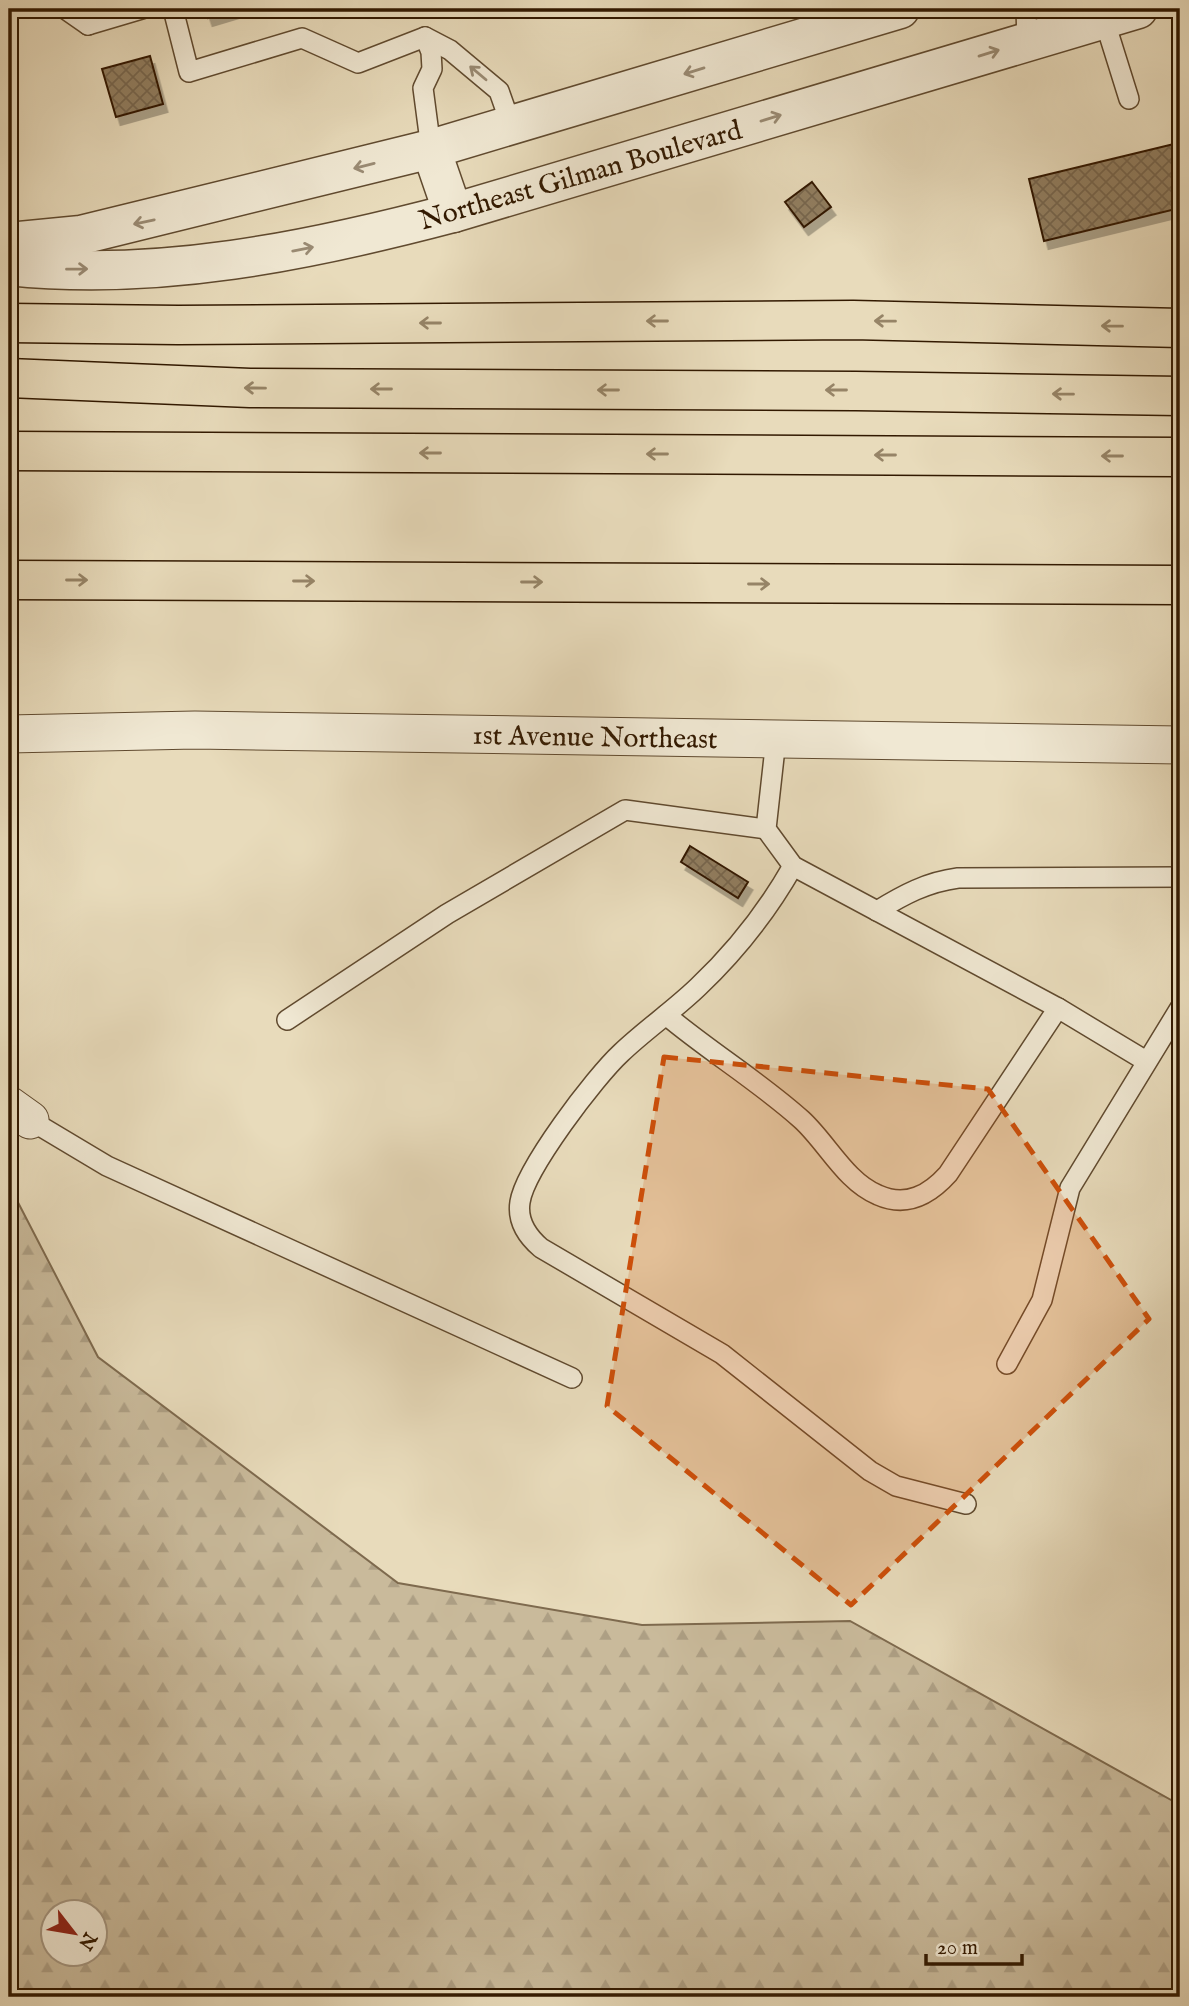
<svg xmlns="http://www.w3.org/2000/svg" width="1189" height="2006" font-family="'IM FELL English',serif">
<defs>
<pattern id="forest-firs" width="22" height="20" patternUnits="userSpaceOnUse" patternTransform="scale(1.75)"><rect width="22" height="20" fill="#c9ba9b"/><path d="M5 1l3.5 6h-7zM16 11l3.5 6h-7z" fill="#ad9f84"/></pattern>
<pattern id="building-cross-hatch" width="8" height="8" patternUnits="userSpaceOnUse" patternTransform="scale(1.75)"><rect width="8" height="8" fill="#917e61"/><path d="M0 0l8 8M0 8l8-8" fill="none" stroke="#77664e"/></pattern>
<filter id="shadow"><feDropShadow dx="4.5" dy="8" stdDeviation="0" flood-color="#0004"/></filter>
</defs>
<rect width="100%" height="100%" fill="#e8dbbb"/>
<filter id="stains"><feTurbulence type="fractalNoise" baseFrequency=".00286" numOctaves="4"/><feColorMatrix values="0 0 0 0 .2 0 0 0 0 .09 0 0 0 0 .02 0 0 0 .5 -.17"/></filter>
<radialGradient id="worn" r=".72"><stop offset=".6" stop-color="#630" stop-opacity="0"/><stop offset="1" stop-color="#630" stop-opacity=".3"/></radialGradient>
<path fill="url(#forest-firs)" stroke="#7e6a4e" stroke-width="2" fill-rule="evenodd" d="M 9,1185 L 98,1357 L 398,1583 L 642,1625 L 850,1621 L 1180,1805 L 1180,1997 L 9,1997 ZM 52,1912 L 94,1912 L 94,1954 L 52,1954 Z"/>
<g fill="url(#building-cross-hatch)" stroke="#321900" stroke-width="2" filter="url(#shadow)">
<polygon points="205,9 238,9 208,18"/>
<polygon points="150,56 163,104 116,117 102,69"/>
<polygon points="1174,144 1180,169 1180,208 1044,241 1029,179"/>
<polygon points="812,182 831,207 804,227 785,202"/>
<polygon points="690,846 748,882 738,898 681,862"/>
</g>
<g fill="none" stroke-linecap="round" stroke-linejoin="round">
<g stroke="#604a2f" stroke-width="22">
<g id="service">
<polyline points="65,9 88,25"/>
<polyline points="173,9 189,72 302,38 358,63 425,37 450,50 499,91 511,125"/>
<polyline points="1026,9 1027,42"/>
<polyline points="1104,19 1129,99"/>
<polyline points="88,25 142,9"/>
<polyline points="425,37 431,52 432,69 423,88 431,149"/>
<polyline points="776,739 766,829 793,866 1058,1008"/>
<path d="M 793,866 C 768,910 735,952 698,987 C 673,1011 645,1030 621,1053 C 595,1077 525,1169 520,1202 C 517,1221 527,1236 541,1248 L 722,1354 L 870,1471 L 896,1486 L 966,1504"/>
<path d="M 877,911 C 903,895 927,882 958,878 L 1180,877"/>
<path d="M 666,1015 C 710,1052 760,1082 802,1120 C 827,1143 846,1182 878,1195 C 907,1208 930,1194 948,1174 L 1058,1008 L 1146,1061"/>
<polyline points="287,1020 447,914 625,810 766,829"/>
<polyline points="30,1120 107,1166 572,1378"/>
<polyline points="1007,1364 1042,1300 1070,1188 1180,1008"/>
</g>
</g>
<g stroke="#604a2f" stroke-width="39">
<g id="minor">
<polyline points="9,734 195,730 1180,745"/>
<polyline points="9,1105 30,1120"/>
</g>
</g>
<g stroke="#604a2f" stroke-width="41">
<g id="tertiary">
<polyline points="431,149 453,213"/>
<polyline points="9,242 81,235 431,149 900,9"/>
<path d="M 9,266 C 158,282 309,251 453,213 L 1138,9"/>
</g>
</g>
<g stroke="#321900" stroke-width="41">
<g id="motorway">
<polyline points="9,323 178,325 853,320 1180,328"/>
<polyline points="9,378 250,388 856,391 1180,396"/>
<polyline points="9,451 1180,457"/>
<polyline points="9,580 1180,585"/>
</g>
</g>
<use href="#service" stroke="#f0e8d3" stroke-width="19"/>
<use href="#minor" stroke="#f0e8d3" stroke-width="37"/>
<use href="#tertiary" stroke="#f0e8d3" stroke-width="38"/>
<use href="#motorway" stroke="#e8dbbb" stroke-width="38"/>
</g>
<defs><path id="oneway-shaft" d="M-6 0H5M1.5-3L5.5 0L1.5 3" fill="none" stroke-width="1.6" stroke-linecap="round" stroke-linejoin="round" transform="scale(1.75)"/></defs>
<g stroke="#9a8b74">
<use href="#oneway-shaft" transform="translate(989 53) rotate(-17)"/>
<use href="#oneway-shaft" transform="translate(694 71) rotate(163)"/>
<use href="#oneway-shaft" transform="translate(478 73) rotate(-140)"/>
<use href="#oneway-shaft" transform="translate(771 118) rotate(-17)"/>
<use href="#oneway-shaft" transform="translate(364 166) rotate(166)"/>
<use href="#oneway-shaft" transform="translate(144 222) rotate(168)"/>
<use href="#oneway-shaft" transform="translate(303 249) rotate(-11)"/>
<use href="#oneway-shaft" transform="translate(77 269) rotate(-1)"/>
</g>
<g stroke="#968467">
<use href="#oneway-shaft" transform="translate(657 321) rotate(180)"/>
<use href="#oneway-shaft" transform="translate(885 321) rotate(-179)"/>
<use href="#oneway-shaft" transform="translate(430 323) rotate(180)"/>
<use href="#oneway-shaft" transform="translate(1112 326) rotate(-179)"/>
<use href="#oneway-shaft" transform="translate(255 388) rotate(-179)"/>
<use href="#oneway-shaft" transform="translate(381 389) rotate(-180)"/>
<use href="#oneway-shaft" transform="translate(608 390) rotate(-180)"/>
<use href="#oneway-shaft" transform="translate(836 390) rotate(-180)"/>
<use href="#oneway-shaft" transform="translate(1063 394) rotate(-179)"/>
<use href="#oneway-shaft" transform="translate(430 453) rotate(-180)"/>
<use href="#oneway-shaft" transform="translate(657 454) rotate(-180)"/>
<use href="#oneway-shaft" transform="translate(885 455) rotate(-180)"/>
<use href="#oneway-shaft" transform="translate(1112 456) rotate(-180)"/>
<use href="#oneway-shaft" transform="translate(77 580)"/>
<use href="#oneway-shaft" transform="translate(304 581)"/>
<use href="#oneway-shaft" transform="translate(532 582)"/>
<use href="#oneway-shaft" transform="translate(759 584)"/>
</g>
<path fill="#cd4f0a" fill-opacity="0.2" stroke="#cd4f0a" stroke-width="5" stroke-dasharray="14 9" stroke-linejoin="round" d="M 664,1057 L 988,1089 L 1149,1319 L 851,1605 L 607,1406 Z"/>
<g text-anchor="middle" stroke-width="6" stroke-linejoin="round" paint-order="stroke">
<g font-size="28" fill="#321900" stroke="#f0e8d3">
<text transform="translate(580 174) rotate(-16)" y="10">Northeast Gilman Boulevard</text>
<text transform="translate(595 736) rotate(1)" y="10">1st Avenue Northeast</text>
</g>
</g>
<rect width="1189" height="2006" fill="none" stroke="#e8dbbb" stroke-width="35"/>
<rect x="10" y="10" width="1168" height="1985" fill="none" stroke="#321900" stroke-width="3.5"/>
<rect x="18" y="18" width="1154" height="1971" fill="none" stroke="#321900" stroke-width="2"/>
<g transform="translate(74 1933) rotate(121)"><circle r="33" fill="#f0e8d3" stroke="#a4957f" stroke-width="2"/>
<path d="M0-5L12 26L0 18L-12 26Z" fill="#8f2418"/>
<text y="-10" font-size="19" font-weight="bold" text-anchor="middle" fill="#321900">N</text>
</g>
<path d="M926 1954v10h96v-10" fill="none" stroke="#321900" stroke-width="3.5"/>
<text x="937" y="1954" font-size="21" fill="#321900" stroke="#f0e8d3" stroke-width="5" paint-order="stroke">20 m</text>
<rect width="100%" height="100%" filter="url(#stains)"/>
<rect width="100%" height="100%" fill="url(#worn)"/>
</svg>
